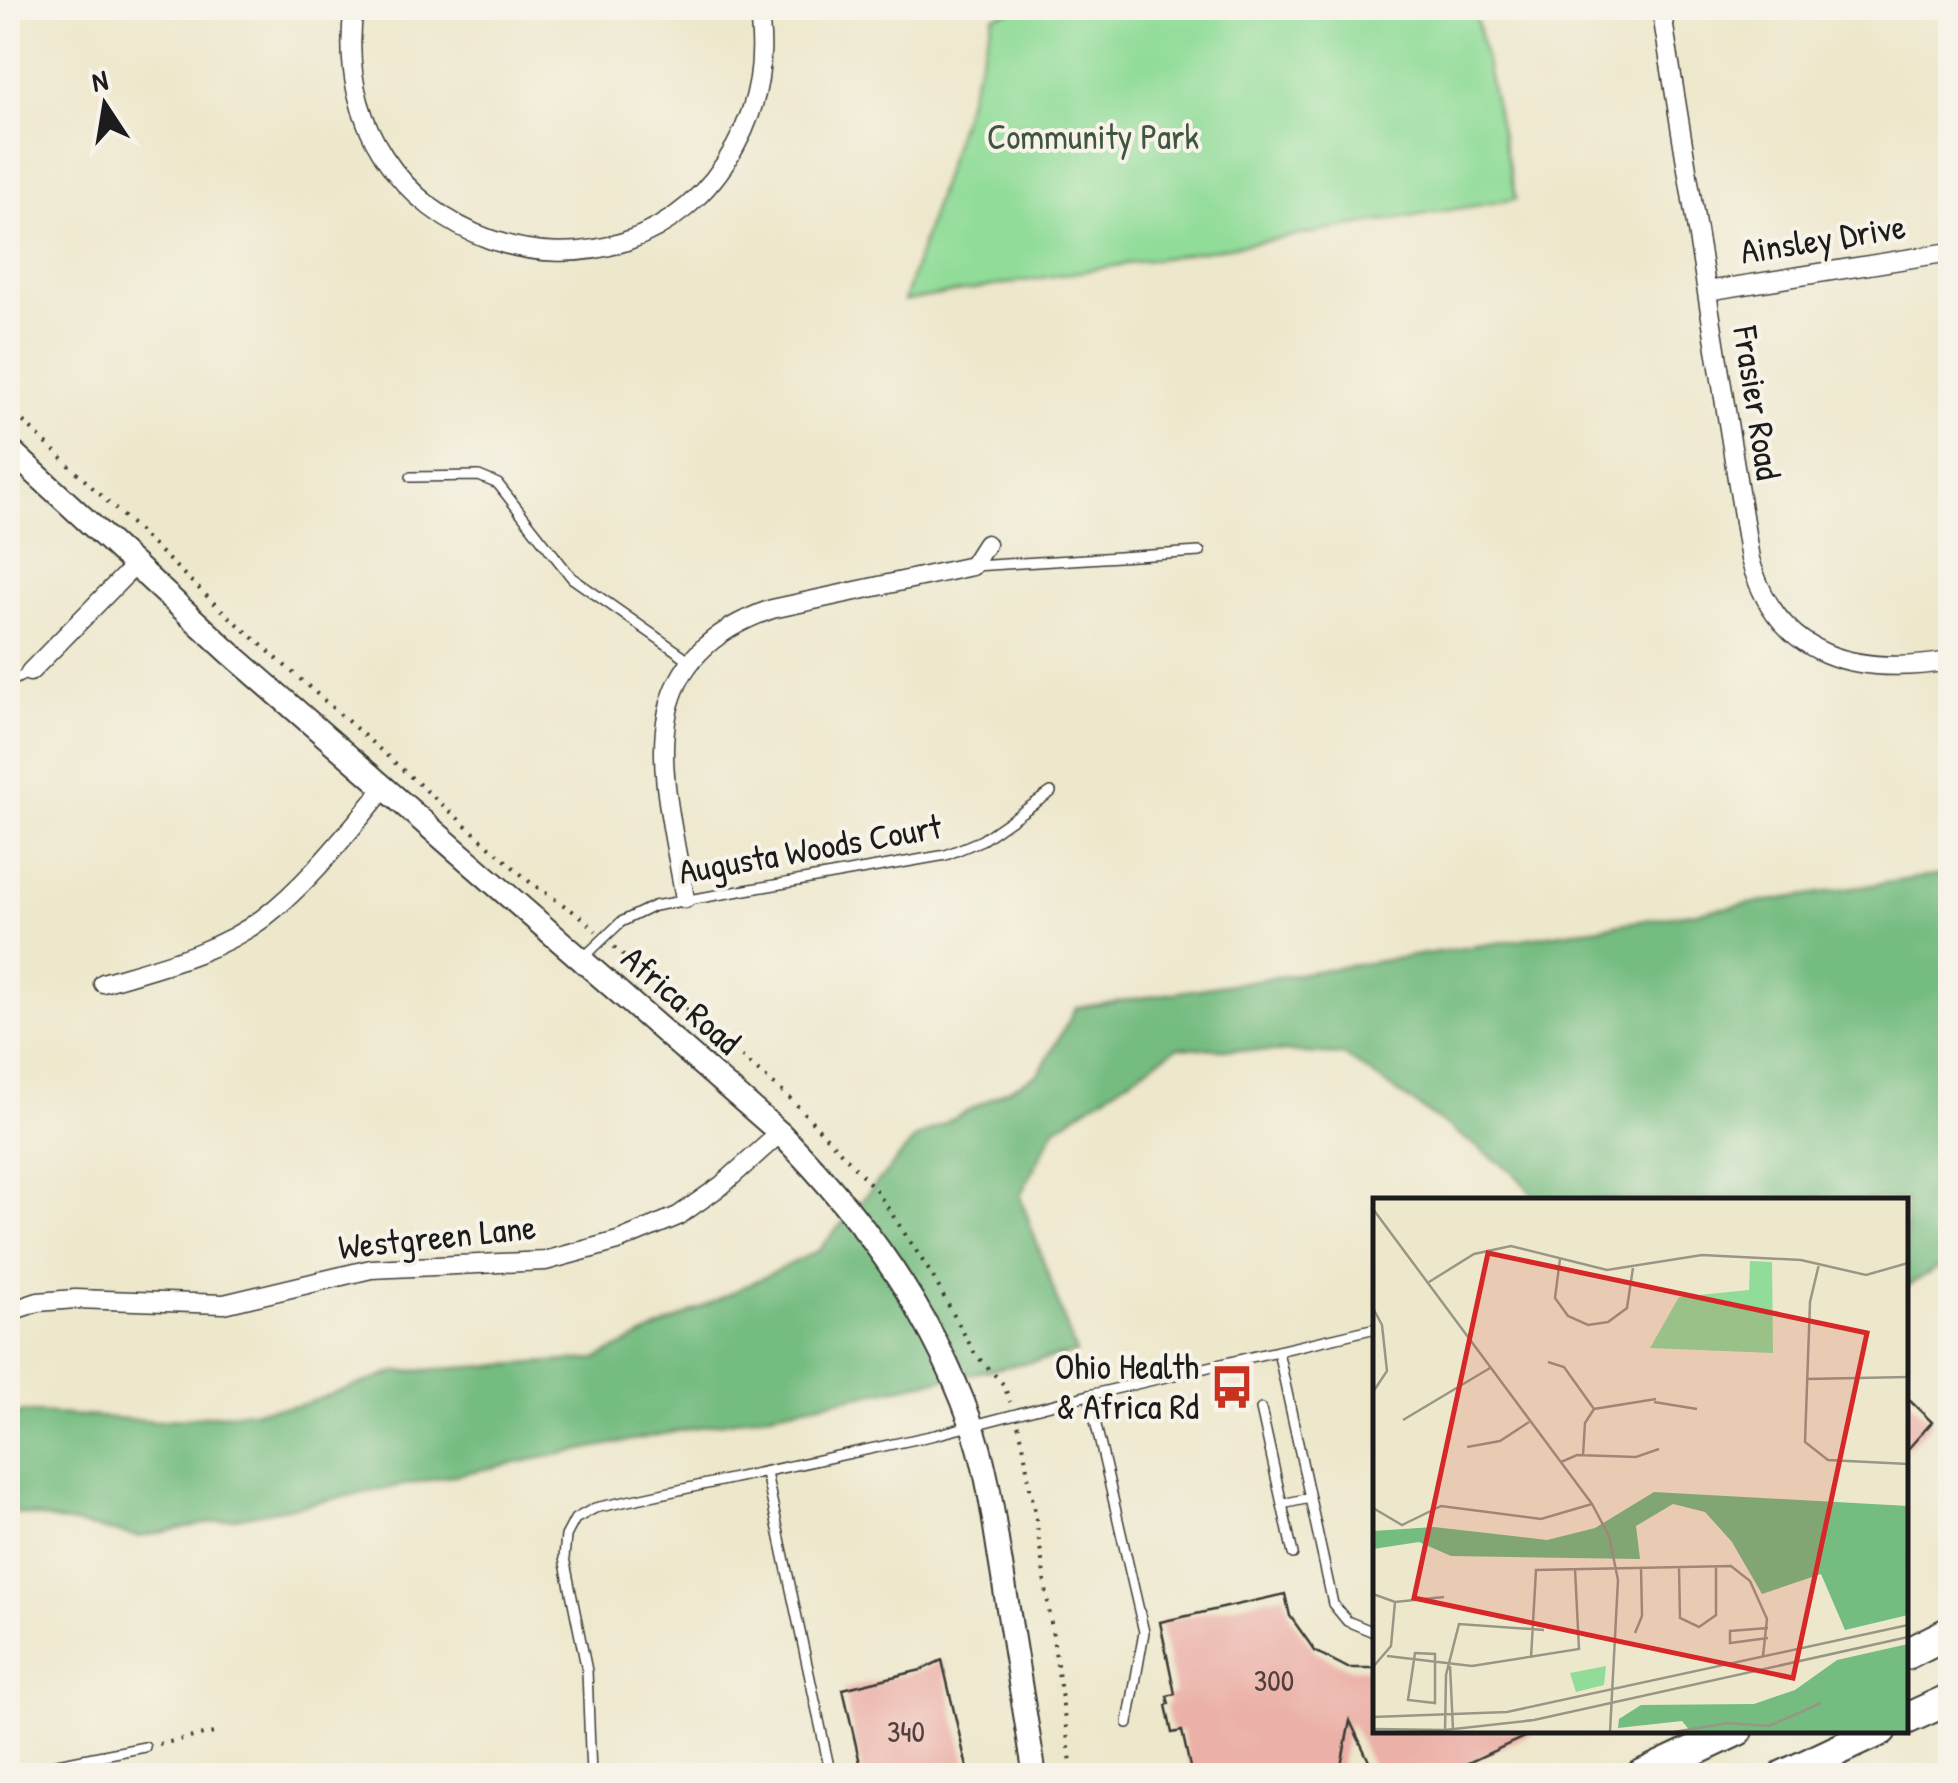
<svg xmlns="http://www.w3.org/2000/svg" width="1958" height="1783" font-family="'Patrick Hand',sans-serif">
<rect width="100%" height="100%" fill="#f7f3e8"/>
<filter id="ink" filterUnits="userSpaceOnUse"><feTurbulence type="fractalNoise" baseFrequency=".01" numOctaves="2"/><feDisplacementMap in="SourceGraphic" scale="20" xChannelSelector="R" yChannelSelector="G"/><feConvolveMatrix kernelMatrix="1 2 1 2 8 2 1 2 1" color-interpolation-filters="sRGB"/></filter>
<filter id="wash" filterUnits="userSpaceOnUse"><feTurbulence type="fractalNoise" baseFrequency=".0048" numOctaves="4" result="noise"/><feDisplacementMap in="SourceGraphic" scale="40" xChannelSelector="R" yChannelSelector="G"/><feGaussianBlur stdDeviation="2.25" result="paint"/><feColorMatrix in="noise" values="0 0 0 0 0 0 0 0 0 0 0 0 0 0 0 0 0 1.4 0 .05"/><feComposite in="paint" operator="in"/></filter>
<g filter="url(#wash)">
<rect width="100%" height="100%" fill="#ede7cb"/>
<polygon fill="#90dc98" stroke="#567c5a" stroke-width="2.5" points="1021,8 1474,8 1516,199 904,301 994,16"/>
<polygon fill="#74bc80" stroke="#486c4e" stroke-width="2.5" points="1950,873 1950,1260 1906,1287 1906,1200 1538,1200 1512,1171 1344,1055 1178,1047 1055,1128 1020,1196 1076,1353 139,1537 8,1511 8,1418 23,1412 158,1421 298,1406 396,1372 596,1359 819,1250 915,1139 1039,1073 1076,1008"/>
<g id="blocks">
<g fill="#ebb0a7">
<polygon points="1906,1397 1932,1422 1906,1451"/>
<polygon points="1285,1594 1290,1616 1315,1651 1348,1668 1376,1668 1376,1730 1539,1730 1440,1776 1376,1776 1350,1721 1339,1776 1192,1776 1182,1731 1172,1733 1166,1705 1169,1704 1167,1696 1175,1694 1160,1622"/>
<polygon points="942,1660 969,1776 863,1776 843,1689 921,1670"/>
</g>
</g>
</g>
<g filter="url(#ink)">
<use href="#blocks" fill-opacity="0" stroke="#3b3a36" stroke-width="2.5"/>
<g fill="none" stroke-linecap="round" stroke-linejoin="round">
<g stroke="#3b3a36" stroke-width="12">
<g id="service">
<polyline points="411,477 479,476 498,484 572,578 692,662"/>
<polyline points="974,566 1200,552"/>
<polyline points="8,683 30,672"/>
<polyline points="583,958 621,922 654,906 946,855 982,840 1051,792"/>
<polyline points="1278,1351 1333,1604 1347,1621 1376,1633"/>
<polyline points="1089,1395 1144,1632 1128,1723"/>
<polyline points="1261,1409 1293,1554"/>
<polyline points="766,1473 831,1776"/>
<polyline points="1282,1504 1310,1498"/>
<polyline points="25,1776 47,1766 145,1747"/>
<polyline points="591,1776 587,1671 564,1558 566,1536 575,1519 595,1508 935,1435 1089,1395 1376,1328"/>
</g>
</g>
<g stroke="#3b3a36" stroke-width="21">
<g id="minor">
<path d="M 354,8 C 320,242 625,345 735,147 C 760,102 766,58 758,8"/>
<path d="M 1661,8 L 1750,559 C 1778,660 1858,676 1950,661"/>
<polyline points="1707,291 1950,252"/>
<polyline points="30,672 134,566"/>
<path d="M 685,899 C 665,779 623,661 772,609 L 972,566 L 986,544"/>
<path d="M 103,983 C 156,967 217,953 262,919 C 309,883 346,834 384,789"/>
<polyline points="8,1312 38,1302 75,1299 224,1304 371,1269 545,1261 618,1241 678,1216 722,1185 780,1133"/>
</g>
</g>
<g stroke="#3b3a36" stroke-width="26">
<path id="tertiary" d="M 8,448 L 229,652 L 780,1133 C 861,1215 932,1313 971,1423 C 988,1468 993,1517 1001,1565 C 1012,1635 1024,1705 1035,1776"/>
</g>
<g stroke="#3b3a36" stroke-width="34">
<g id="primary">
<polyline points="1906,1654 1950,1632"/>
<polyline points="1906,1719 1950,1699"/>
<polyline points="1640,1776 1738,1730"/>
<polyline points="1783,1776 1881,1730"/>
</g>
</g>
<g stroke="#3b3a36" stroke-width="4" stroke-dasharray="2.5 8" stroke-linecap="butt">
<polyline points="8,407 214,603 531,883 583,918 596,931"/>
<polyline points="614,947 792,1100 876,1190 932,1275 975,1354 1004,1385 1010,1402"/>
<path d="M 1018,1425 C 1027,1452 1026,1477 1034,1505 L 1073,1776"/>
<polyline points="159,1744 219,1732"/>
</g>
<use href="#service" stroke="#fff" stroke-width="9"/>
<use href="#minor" stroke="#fff" stroke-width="18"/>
<use href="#tertiary" stroke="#fff" stroke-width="22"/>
<use href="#primary" stroke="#fff" stroke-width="30"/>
</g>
</g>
<defs>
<g id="bus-bare" transform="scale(3.45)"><path d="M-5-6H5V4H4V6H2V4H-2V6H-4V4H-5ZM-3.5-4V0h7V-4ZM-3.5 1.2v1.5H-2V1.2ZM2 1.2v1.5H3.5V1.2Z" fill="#c8321e" stroke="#f7f3e8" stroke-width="2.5" paint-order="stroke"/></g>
</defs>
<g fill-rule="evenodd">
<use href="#bus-bare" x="1232" y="1387"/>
</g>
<g text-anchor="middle" stroke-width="8" stroke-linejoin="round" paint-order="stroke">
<g font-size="30" fill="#50413f">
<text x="1274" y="1691">300</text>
<text x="906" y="1742">340</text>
</g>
<g font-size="35" fill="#3f5641" stroke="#f7f3e8">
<text x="1093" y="149">Community Park</text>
</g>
<g font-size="35" fill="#1c1c1c" stroke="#f7f3e8">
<text transform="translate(1823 239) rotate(-9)" y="12">Ainsley Drive</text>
<text transform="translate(1757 403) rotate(81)" y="12">Frasier Road</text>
<text transform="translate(810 849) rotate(-10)" y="12">Augusta Woods Court</text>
<text transform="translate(681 1000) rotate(41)" y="12">Africa Road</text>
<text transform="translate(437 1237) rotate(-6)" y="12">Westgreen Lane</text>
</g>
<g font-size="35" fill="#1c1c1c" stroke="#f7f3e8" text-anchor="end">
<text x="1199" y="1379">Ohio Health<tspan x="1199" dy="40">&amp; Africa Rd</tspan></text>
</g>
</g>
<g transform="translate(1373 1198)">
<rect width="535" height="535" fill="#ede7cb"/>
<path d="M 377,63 L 399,64 L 400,155 L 277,150 L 306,99 L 376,92 ZM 233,468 L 231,487 L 203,494 L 197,475 Z" fill="#90dc98"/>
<path d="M 281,294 L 535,308 L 535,417 L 472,432 L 448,376 L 389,396 L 359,344 L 332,314 L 300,306 L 263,328 L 267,361 L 78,358 L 46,344 L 0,351 L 0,333 L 61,329 L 174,342 L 222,330 ZM 535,446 L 535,534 L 318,534 L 309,523 L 245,530 L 246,521 L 268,507 L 381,506 L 422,492 L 464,462 Z" fill="#74bc80"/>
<path fill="none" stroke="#999685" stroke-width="2.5" d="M 0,11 L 219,306 L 236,338 L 245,382 L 237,534M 187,61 L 182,100 L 195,118 L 215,127 L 235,124 L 254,110 L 260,70M 446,66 L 437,104 L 432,244 L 455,262 L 535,266M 56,84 L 101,56 L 138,48 L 234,72 L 329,57 L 428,62 L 493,77 L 535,65M 0,110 L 9,127 L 14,173 L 0,194M 175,164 L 191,169 L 221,211M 433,181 L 535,179M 281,204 L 324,211M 30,222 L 117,170M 94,249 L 127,243 L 156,224M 210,257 L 212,225 L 221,211 L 283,201M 188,264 L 204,257 L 263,259 L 286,251M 0,310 L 29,327 L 68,308 L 168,321 L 219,306M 306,369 L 307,420 L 326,429 L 343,417 L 343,368M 0,396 L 22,404 L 71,399M 395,430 L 357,433 L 357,445 L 395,440M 262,435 L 269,418 L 268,369M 42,455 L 62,456 L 62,505 L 35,502 ZM 14,458 L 99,468 L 206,451 L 202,371M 158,460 L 163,372 L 358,368 L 377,383 L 394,421 L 390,458M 77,468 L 80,531M 0,469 L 18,448 L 22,404M 0,519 L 134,514 L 535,427M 0,531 L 72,532 L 161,522 L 535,439M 72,533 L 73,477 L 86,426 L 171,432M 301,534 L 355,525 L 396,528 L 448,505"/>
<path fill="#d62828" fill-opacity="0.15" stroke="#d62828" stroke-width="5" d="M 115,55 L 494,135 L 420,480 L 41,400 Z"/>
<rect width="535" height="535" fill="none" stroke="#1c1c1c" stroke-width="5"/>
</g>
<rect width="1958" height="1783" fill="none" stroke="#f7f3e8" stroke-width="40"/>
<g transform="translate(105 105) rotate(348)" stroke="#f7f3e8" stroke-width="8" paint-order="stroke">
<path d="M0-8L18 38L0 25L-18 38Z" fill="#1c1c1c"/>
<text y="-15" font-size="28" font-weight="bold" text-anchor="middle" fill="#1c1c1c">N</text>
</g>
</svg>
